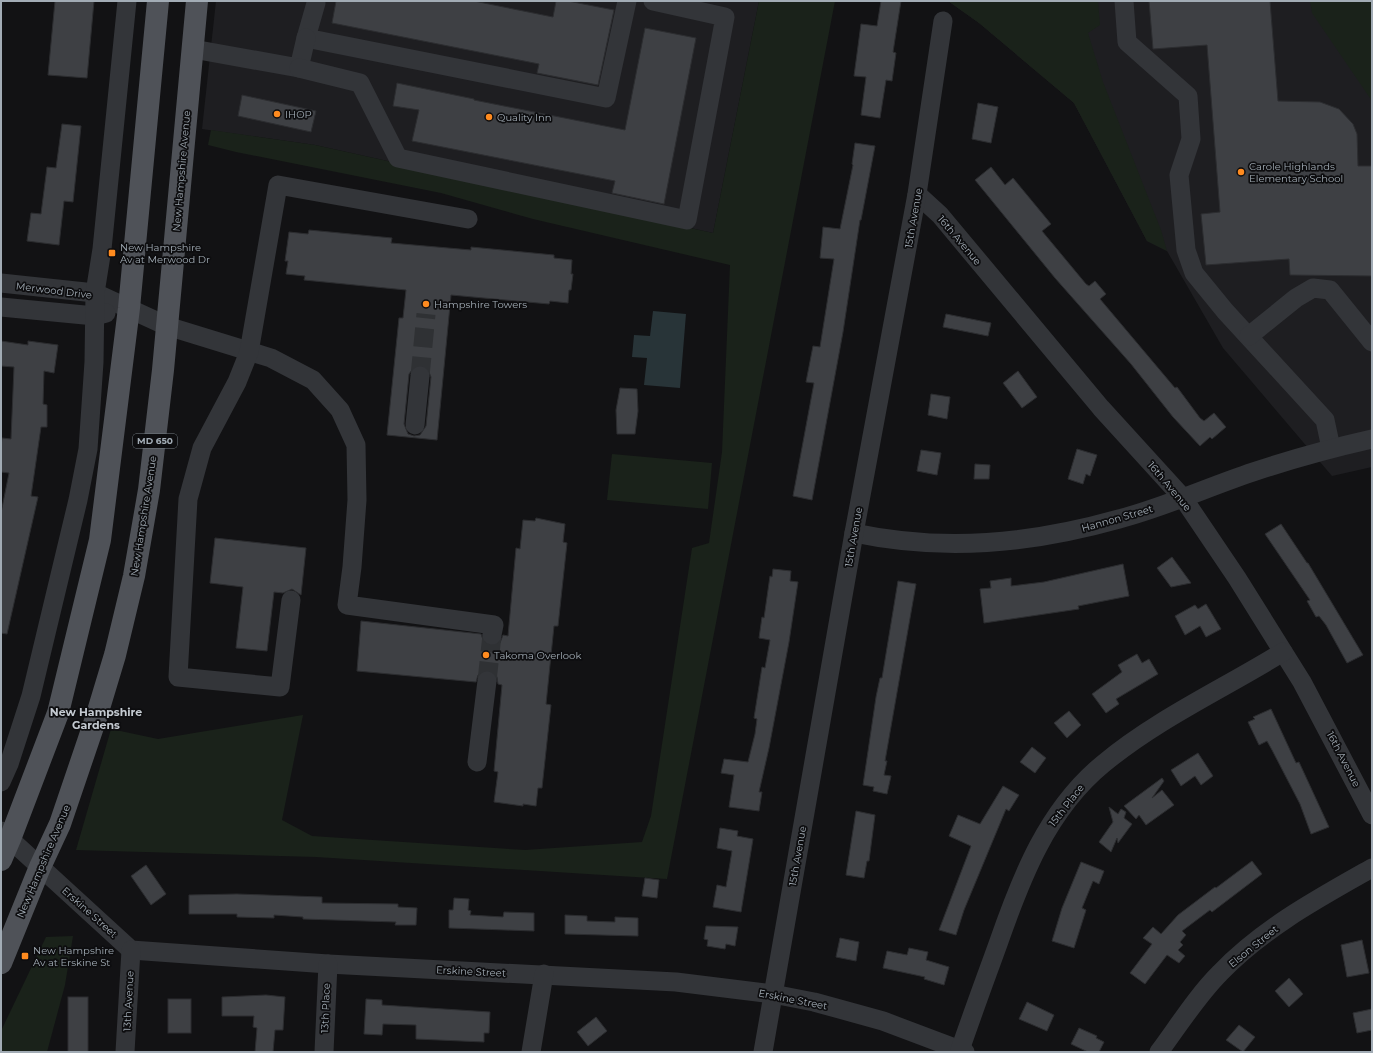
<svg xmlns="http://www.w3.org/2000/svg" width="1373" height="1053" font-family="Montserrat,sans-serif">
<rect width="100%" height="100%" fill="#121214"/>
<g fill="#1e1e21">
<polygon points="216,1 759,1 713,233 315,145 202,129"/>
<polygon points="948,1 1316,1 1372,95 1372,467 1332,476 1223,348 1167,251 1147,241 1074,103 979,23"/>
</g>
<g fill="#1a221a">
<polygon points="759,1 835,1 667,879 316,857 76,850 111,729 158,739 303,715 282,820 312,836 525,850 642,842 651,816 692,548 709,543 722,452 730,265 533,219 441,193 236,152 208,145 211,130 315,145 713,233"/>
<polygon points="948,1 1098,1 1100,25 1088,33 1103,82 1161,230 1167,251 1147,241 1074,103 979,23"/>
<polygon points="1310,1 1372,1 1372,101 1312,13"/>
<polygon points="612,454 712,463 708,509 607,500"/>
<polygon points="73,936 65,985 47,1052 1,1052 1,1031 46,937"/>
</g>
<polygon fill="#283438" points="653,311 686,314 680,388 644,385 647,358 632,357 634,335 650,336"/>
<g fill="#3e4044" stroke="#2c2d30" fill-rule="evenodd">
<polygon points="55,1 94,1 87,78 48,75"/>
<polygon points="336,1 474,1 553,17 556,1 568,1 614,10 598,85 537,73 539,64 332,23"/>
<polygon points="881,1 901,1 893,52 896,53 892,81 886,80 880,118 861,115 866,77 854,76 861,24 877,26"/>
<polygon points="1149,1 1270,1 1278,101 1320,102 1339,109 1353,124 1357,134 1358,166 1372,166 1372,276 1290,275 1289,259 1206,265 1201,214 1220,212 1207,45 1153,49"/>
<polygon points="645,28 696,38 664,204 612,193 615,181 412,141 419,110 393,106 397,83 474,99 474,100 625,130"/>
<polygon points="242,95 316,111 311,132 238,116"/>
<polygon points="978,103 998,107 991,143 972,139"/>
<polygon points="62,124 81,126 73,202 64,201 59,245 27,241 31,213 41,214 47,167 56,168"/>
<polygon points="855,143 875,146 861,220 860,220 843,332 812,500 793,496 814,383 806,382 813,346 820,347 834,259 820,258 823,227 840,229 853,165 852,164"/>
<polygon points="991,167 1005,185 1013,178 1051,224 1042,231 1086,284 1089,286 1095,281 1106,294 1100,299 1175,388 1177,387 1200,418 1204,421 1214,413 1226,427 1212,439 1210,437 1200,446 1173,417 1131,364 1055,278 975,180"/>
<path d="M 309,230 L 392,238 L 391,243 L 471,250 L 471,247 L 554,255 L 554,258 L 572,260 L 571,274 L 573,274 L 571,290 L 569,290 L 568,303 L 550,301 L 549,304 L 451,295 L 437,440 L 387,435 L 399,318 L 403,318 L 406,290 L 304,280 L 305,276 L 286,274 L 288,261 L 285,261 L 289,232 L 308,234 ZM 421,365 L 427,367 L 431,377 L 426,426 L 420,435 L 414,436 L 408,434 L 404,424 L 409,374 L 415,366 Z"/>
<polygon points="946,314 991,323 988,336 943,327"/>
<polygon points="1,341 28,345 28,341 58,345 54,373 44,371 43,404 47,405 47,427 41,427 31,496 38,497 7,634 1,633 1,513 9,473 1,472 1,446 2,438 11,439 14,367 1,366"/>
<polygon points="1018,371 1037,397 1022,408 1003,383"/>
<polygon points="620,388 637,389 638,411 635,434 617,434 616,410"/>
<polygon points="931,394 950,397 947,419 928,415"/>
<polygon points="1077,449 1097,455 1090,476 1086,474 1083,484 1068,479"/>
<polygon points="921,450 941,453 937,475 917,471"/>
<polygon points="975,464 990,465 989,479 974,479"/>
<polygon points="536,518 565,524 563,542 567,543 558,626 554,626 546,704 551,705 542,788 538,788 536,806 523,804 523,806 494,802 498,772 494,771 502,685 498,684 497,677 494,672 489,670 482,671 478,675 476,682 357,671 361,621 481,634 484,643 489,646 495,646 500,643 503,635 508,636 516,548 520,549 523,520 535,521"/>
<polygon points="1281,524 1307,563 1308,563 1363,655 1347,663 1326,625 1319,616 1316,617 1307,601 1310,600 1265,534"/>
<polygon points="215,538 306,548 301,595 292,589 283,593 274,592 267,651 236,648 243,587 210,583"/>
<polygon points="1172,557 1191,583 1171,587 1157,568"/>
<polygon points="1123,564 1129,596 1078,606 1079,609 984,623 980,589 991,588 990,581 1011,578 1011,586 1044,582"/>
<polygon points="773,569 791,571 790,581 798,582 789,642 769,748 759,792 762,792 759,811 729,807 734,775 721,773 724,759 748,762 755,734 757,719 754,718 762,667 765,668 770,640 759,638 762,617 764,618 770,576 772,577"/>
<polygon points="898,581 916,584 885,761 887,761 884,775 891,776 887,794 873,791 874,787 863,785 876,697 880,678 882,678"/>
<polygon points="1206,604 1221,629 1206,637 1200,626 1185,635 1175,616 1195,605 1198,609"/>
<polygon points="1137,654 1142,663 1149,659 1158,674 1116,699 1119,704 1106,713 1092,694 1122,672 1118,665"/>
<polygon points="1271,709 1296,763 1299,762 1329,827 1311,834 1300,804 1272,750 1267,741 1259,745 1248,722 1255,719 1253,717"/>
<polygon points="1069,711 1081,725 1067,738 1054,723"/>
<polygon points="1032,747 1046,758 1035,773 1020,762"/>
<polygon points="1198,753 1213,776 1201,785 1195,776 1181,786 1171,770"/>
<polygon points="1162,778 1164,781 1152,798 1162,790 1174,805 1146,825 1139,815 1136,819 1124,806"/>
<polygon points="1003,786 1019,795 1009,811 1006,809 964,910 956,935 939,930 971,846 949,836 958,815 980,824"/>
<polygon points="1109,807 1118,814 1121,809 1126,812 1124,818 1132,824 1118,843 1117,838 1111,852 1099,842 1113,822"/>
<polygon points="856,811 875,815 869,861 867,861 864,878 846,875"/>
<polygon points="720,828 738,831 737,836 753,839 741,912 713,907 717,885 726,887 732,851 717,848"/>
<polygon points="1252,861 1262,874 1212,912 1210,910 1182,931 1186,935 1180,942 1183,945 1178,950 1185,956 1179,963 1167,955 1145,984 1130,973 1152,944 1143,938 1153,927 1161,934 1178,915 1215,887 1216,888"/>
<polygon points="1081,862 1104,871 1099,884 1093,881 1082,908 1086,910 1074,948 1052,941 1062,908"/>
<polygon points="146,865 166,894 151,905 131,876"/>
<polygon points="645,878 659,880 657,898 642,896"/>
<polygon points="237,894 322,897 322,903 398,904 398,907 417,908 416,925 395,925 396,922 303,919 303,917 274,915 274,918 237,917 237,914 189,914 189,895"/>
<polygon points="454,898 469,899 468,910 471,911 470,915 503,917 504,912 534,913 534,931 449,928 449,910 453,910"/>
<polygon points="565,915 587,916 587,921 615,922 615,917 638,918 638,936 565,934"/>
<polygon points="706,926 738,927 735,946 726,944 725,949 707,946 708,940 704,939"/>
<polygon points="840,938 859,942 856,961 836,957"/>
<polygon points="1362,940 1369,973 1347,977 1341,945"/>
<polygon points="909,948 928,952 926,960 949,967 944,985 924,979 925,977 883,968 887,951 907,955"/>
<polygon points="1289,978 1303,994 1289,1007 1275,991"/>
<polygon points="266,995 285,997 283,1030 275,1030 273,1052 255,1052 257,1028 253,1027 254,1016 222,1016 222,997"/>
<rect x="68" y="997" width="20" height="55"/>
<rect x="168" y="999" width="23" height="34"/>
<polygon points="366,999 382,1000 382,1005 490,1012 489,1033 484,1033 484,1042 416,1039 416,1025 383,1024 382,1035 364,1034"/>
<polygon points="1027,1002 1054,1015 1047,1031 1019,1019"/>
<polygon points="1372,1009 1372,1030 1357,1033 1353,1013"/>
<polygon points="596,1017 607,1031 588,1046 577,1032"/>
<polygon points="1239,1025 1255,1037 1243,1052 1226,1040"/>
<polygon points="1079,1028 1097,1036 1096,1038 1104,1042 1099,1052 1088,1052 1071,1044"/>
</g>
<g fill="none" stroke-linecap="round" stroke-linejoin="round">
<g stroke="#2f3134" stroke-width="19" stroke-dasharray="19 10" stroke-linecap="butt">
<polyline points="420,376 426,314"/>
<polyline points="487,681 492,635"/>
</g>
<g stroke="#333539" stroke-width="19">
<polyline points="1124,1 1127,42 1188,96 1191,139 1179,175 1186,250 1194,273 1225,311 1325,420 1331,448"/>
<polyline points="316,3 306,38 606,98 627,1"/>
<polyline points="193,49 299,68 306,38"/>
<polyline points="299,68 360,83 398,158 687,220 725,17 653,1"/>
<polyline points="917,194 940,215 1101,408 1183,498 1237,578 1302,682 1372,815"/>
<polyline points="1,283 95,293 167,326 271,358 313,380 340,410 356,445 357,500 352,567 347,605 494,625 492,635"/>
<polyline points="1,307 95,316 106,313"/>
<polyline points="1249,336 1296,298 1313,288 1330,290 1372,342"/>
<polyline points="415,425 420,376"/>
<path d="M 854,533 C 944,552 1030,544 1119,519 C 1165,507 1208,487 1253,472 C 1292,459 1332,448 1372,439"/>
<polyline points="291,600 280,687 178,677 188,499 202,448 237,382 249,352 278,185 468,219"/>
<polyline points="477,762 487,681"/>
<polyline points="1,782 9,764 31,696 78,500 88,449 94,362 95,293 102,249 127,1"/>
<polyline points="1,831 131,950 328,964 676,982 773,994 814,1002 883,1021 965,1052"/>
<path d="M 960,1050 C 972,1015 985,980 998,944 C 1021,878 1047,810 1103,764 C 1157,719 1223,689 1283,652"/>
<polyline points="125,1052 131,950"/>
<polyline points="324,1052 328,964"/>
<polyline points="531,1052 544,974"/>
<polyline points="763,1052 854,533 917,194 943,21"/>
<path d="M 1159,1052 C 1179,1025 1197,996 1220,973 C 1263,928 1319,898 1372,868"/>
</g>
<g stroke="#4f5258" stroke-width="22">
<polyline points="1,860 10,839 58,713 100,540 129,308 158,1"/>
<polyline points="1,963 40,867 60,824 96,718 115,655 134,576 149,490 163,370 197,1"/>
</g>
</g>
<g fill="#ff8b1f" stroke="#0d0d0f" stroke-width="1.5">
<circle cx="277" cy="114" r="4"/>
<circle cx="489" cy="117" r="4"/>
<circle cx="1241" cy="172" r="4"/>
<rect x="108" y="249" width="8" height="8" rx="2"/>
<circle cx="426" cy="304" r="4"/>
<circle cx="486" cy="655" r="4"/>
<rect x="21" y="952" width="8" height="8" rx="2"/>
</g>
<g text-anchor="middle" stroke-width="3.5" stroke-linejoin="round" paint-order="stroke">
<rect fill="#0d0d0f" stroke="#757c83" stroke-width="1" x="133" y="434" width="44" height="14" rx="3"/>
<g font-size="9" font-weight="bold" fill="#a2acb5">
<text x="155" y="444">MD 650</text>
</g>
<g font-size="10" fill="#a2acb5" stroke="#0d0d0f" text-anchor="start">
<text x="285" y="118">IHOP</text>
<text x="497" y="121">Quality Inn</text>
<text x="1249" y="170">Carole Highlands<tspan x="1249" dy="12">Elementary School</tspan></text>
<text x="120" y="251">New Hampshire<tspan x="120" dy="12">Av at Merwood Dr</tspan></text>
<text x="434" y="308">Hampshire Towers</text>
<text x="494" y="659">Takoma Overlook</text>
<text x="33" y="954">New Hampshire<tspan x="33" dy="12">Av at Erskine St</tspan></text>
</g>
<g font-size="10" fill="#a2acb5" stroke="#0d0d0f">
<text transform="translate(181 171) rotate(-85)" y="4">New Hampshire Avenue</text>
<text transform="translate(913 218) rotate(-80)" y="4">15th Avenue</text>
<text transform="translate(960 240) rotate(50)" y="4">16th Avenue</text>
<text transform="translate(54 290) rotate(7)" y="4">Merwood Drive</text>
<text transform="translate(1170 486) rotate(50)" y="4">16th Avenue</text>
<text transform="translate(143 516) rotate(-81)" y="4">New Hampshire Avenue</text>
<text transform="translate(1117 518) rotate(-16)" y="4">Hannon Street</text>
<text transform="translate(853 537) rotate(-80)" y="4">15th Avenue</text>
<text transform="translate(1344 759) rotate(63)" y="4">16th Avenue</text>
<text transform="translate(1066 805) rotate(-52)" y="4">15th Place</text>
<text transform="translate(797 856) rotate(-80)" y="4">15th Avenue</text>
<text transform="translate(43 861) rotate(-67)" y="4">New Hampshire Avenue</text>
<text transform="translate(90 912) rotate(42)" y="4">Erskine Street</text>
<text transform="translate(1253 946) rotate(-39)" y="4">Elson Street</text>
<text transform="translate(471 971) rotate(3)" y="4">Erskine Street</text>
<text transform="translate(793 999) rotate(11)" y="4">Erskine Street</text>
<text transform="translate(128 1001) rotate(-87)" y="4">13th Avenue</text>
<text transform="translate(325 1008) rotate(-88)" y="4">13th Place</text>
</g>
<g font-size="11" font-weight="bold" fill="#c4cad1" stroke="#0d0d0f">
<text x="96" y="716">New Hampshire<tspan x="96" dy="13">Gardens</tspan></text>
</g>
</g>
<rect width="1373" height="1053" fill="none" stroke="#a2acb5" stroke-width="4"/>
</svg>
